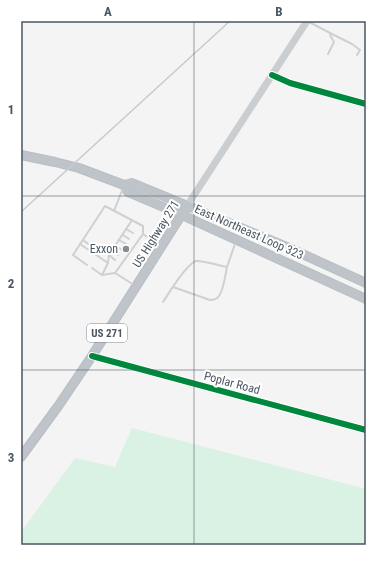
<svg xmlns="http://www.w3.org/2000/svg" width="387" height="566" font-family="'Roboto Condensed',sans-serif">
<rect width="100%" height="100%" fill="#f4f4f4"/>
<polygon fill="#d9f2e3" points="132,428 366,489 366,545 21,545 21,532 75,458 115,467"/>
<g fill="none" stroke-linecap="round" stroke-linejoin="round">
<g stroke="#b9bec3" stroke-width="10">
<g id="highway">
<polyline points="21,155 55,162 79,168 124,185 132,183 287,247 366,283"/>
<polyline points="124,185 128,192 182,215 366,299"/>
<polyline points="21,457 59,405 92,356 187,206"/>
</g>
</g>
<g stroke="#ced0d2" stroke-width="2">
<polyline points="309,22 334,35 352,44 360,50 357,55"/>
<polyline points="328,54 334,42 331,37 330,33"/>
<polyline points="114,211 123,188"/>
<polyline points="126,229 133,233"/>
<polyline points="123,235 129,239"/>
<polyline points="83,240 95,249 97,254"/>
<polyline points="119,240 126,244"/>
<polyline points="80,244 108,263"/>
<polyline points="116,246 122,250"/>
<polyline points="112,251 118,255"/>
<polyline points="109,255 115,260"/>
<polyline points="87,265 73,255 105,206 143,226 143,234"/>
<polyline points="92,268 102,275 115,273"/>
<polyline points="102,275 108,263 109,255 132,220"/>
<polyline points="363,280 366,274"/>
<polyline points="134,285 115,273 143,234 159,245"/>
<path d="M 173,287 L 210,300 C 213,300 217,299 219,296 C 224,289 225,276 227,267"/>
<path d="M 163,302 C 169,293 186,264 196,261 C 202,260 220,266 227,267 L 236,241"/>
</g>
<g stroke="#ced0d2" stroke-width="4.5">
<polyline points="272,75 290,83 366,104"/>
<polyline points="92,356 366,430"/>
</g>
<polyline stroke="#caced1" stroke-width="7" points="187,206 307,21"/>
<use href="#highway" stroke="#bec4c9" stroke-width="8"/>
<polyline stroke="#c9cacc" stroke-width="1.5" points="21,212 230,21"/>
<g stroke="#fff" stroke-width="8">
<g id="cycleway">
<polyline points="272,75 290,83 366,104"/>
<polyline points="92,356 366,430"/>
</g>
</g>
<use href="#cycleway" stroke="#00873e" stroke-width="6"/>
</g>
<path fill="none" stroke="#4a5661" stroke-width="1" stroke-opacity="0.55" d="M 194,21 L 194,545M 21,196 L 366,196M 21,370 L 366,370"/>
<circle fill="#868d94" stroke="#fff" stroke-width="1.5" cx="126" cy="249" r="4"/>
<g text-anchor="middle" stroke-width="4" stroke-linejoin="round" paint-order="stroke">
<rect fill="#fff" stroke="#808990" stroke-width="1" x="87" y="324" width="40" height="18" rx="3"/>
<g font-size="11" font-weight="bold" fill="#4a5661">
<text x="107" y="337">US 271</text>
</g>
<g font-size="12" fill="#4a5661" stroke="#fff">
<text transform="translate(249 232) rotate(24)" y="4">East Northeast Loop 323</text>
<text transform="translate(156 234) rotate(-58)" y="4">US Highway 271</text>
<text transform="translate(232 383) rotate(15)" y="4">Poplar Road</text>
</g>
<g font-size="12" fill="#4a5661" stroke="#fff" text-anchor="end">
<text x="118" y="253">Exxon</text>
</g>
</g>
<rect width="387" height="566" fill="none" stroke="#ffffff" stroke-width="44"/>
<rect x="22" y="22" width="343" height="522" fill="none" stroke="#4a5661" stroke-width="1.5"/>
<g font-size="13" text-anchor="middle" font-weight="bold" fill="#4a5661">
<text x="108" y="16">A</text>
<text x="279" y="16">B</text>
<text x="11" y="114">1</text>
<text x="11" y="288">2</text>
<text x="11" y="462">3</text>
</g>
</svg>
